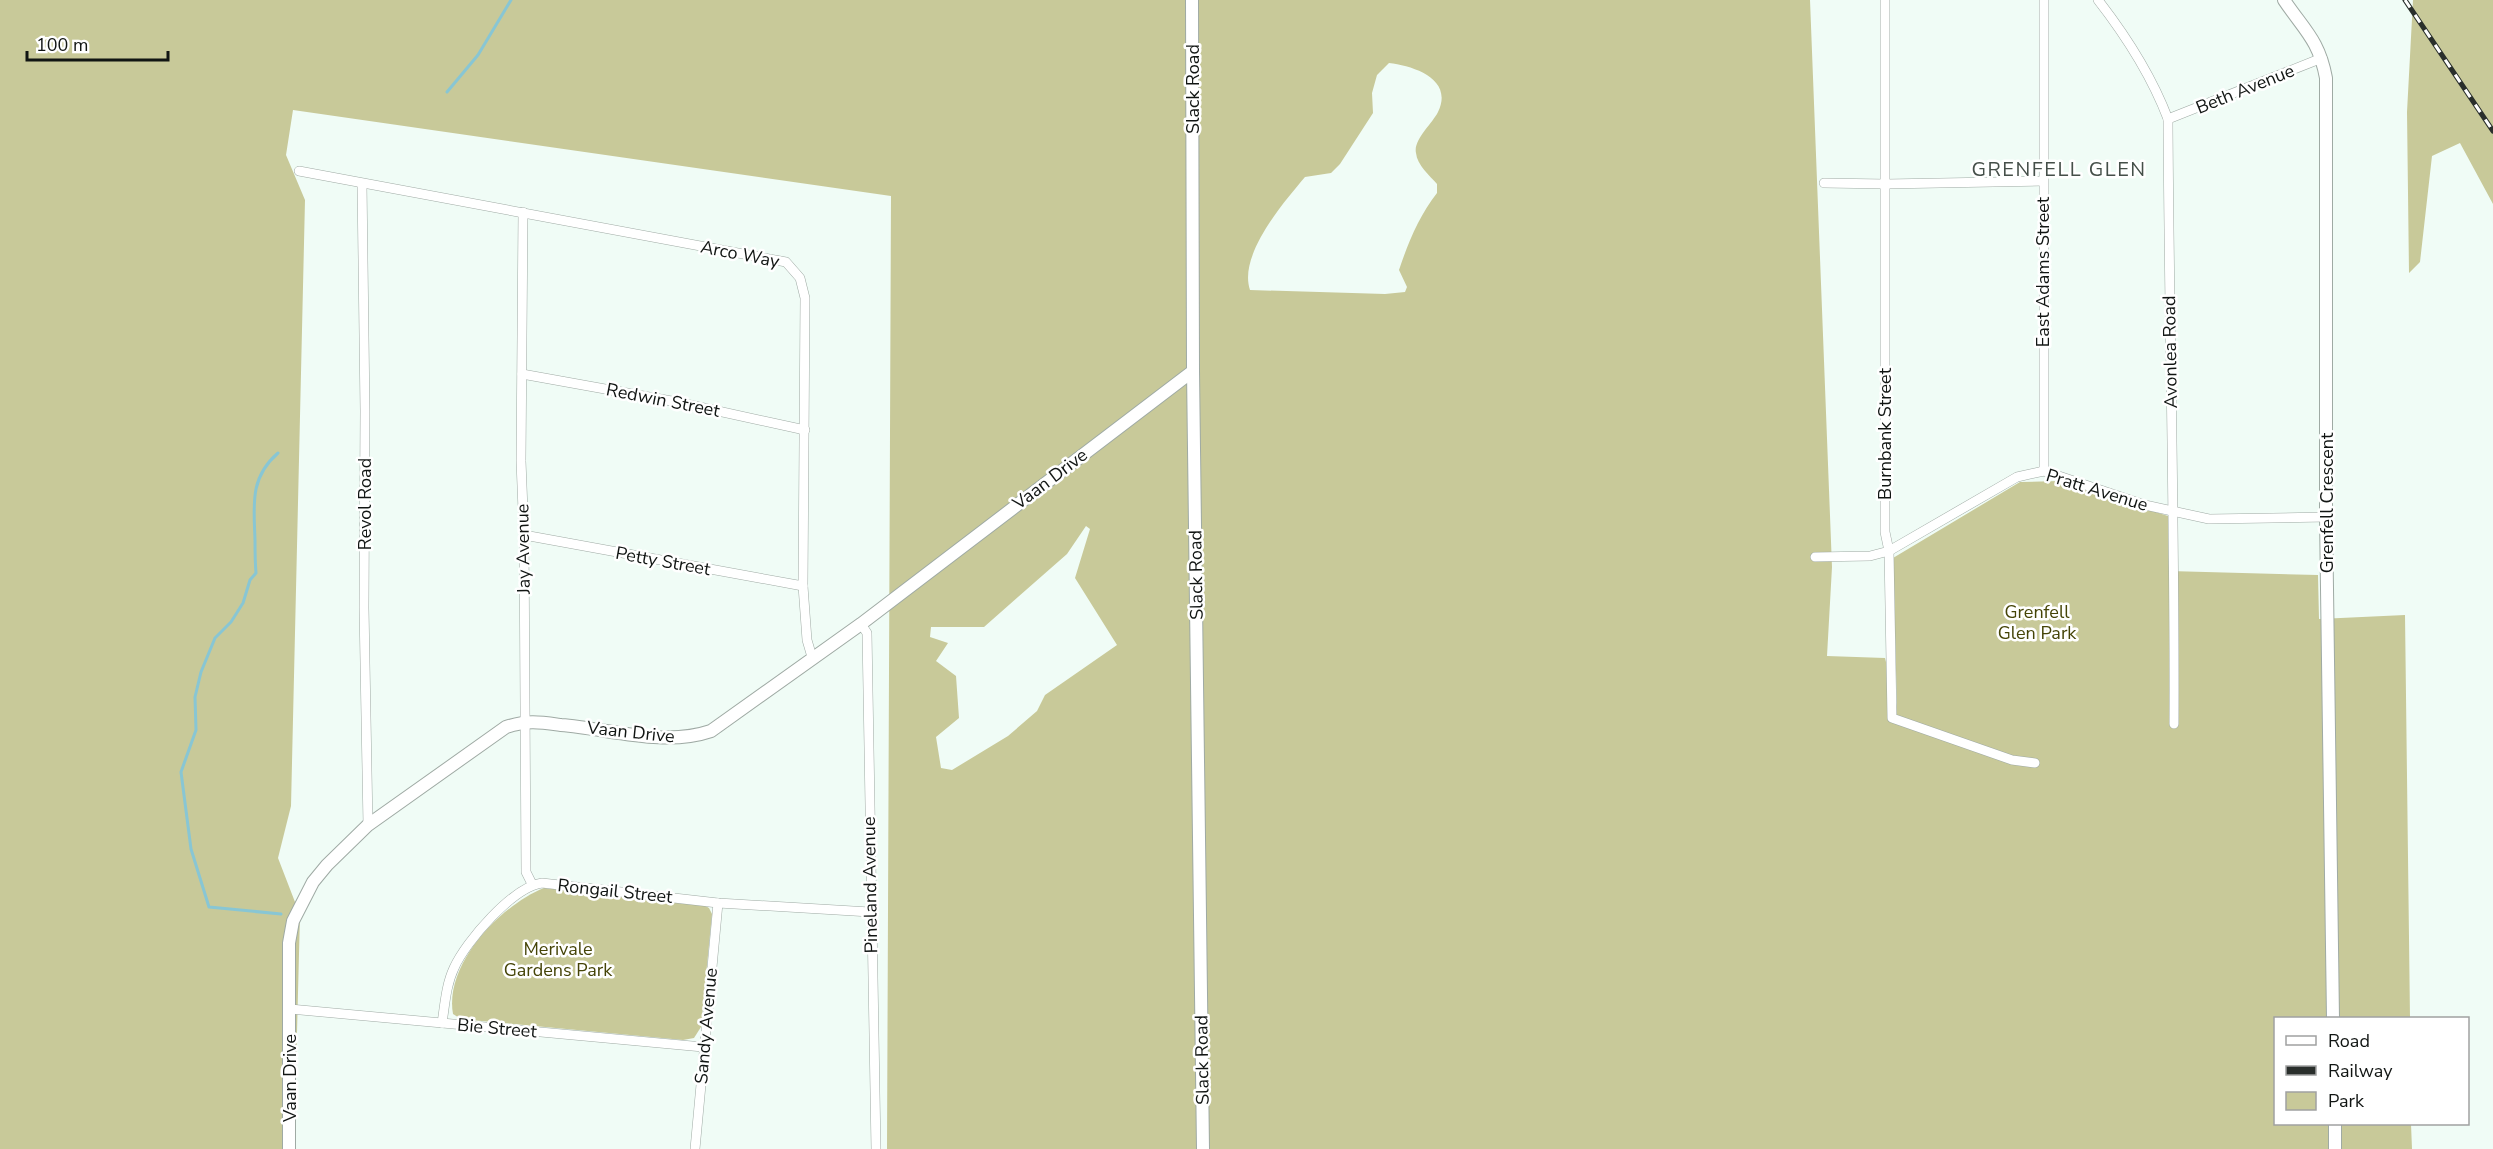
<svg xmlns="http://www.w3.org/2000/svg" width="2493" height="1149" font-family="'Nunito Sans',sans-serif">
<rect width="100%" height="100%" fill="#f0fcf6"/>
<g fill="#c8c999" fill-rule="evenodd">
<path d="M 0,0 L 1810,0 L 1832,567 L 1827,656 L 1885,658 L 1897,707 L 1893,558 L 2020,482 L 2059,481 L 2168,516 L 2169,571 L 2318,575 L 2319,619 L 2405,615 L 2410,1018 L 2276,1018 L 2276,1124 L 2411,1124 L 2412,1149 L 887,1149 L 891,196 L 293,110 L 286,155 L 305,200 L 291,806 L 278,858 L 300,915 L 294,1149 L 0,1149 ZM 1389,63 C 1414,66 1454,79 1438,112 C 1432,124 1413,140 1416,153 C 1417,165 1430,176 1437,184 L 1437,193 C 1419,216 1408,243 1399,270 L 1407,287 L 1405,292 L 1385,294 L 1250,290 C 1238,255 1284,202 1305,177 L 1331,173 L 1340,164 L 1373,113 L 1372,93 L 1377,75 ZM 1086,526 L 1090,529 L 1075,578 L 1117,645 L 1045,695 L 1037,711 L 1008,736 L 952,770 L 941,768 L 936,737 L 959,718 L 956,676 L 936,661 L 948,643 L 930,637 L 931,627 L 984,627 L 1067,554 Z"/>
<polygon points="2413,0 2493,0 2493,204 2460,143 2432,156 2420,262 2409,273 2407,112"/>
<path d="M 544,888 L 704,905 L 709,908 L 712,914 L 701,1027 L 694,1038 L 683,1040 L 461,1019 L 453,1014 C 444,964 501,905 544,888 Z"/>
</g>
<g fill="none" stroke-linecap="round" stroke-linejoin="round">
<g stroke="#88c6d4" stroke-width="3">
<polyline points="447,92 478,55 511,0"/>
<path d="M 278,453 C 249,478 254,506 255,540 C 255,551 255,562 256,573 L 250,580 L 243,603 L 231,622 L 215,638 L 201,672 L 195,697 L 196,730 L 181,772 L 191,849 L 209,907 L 281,914"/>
</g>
<g stroke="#9faaa4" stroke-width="10">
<g id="minor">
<polyline points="1885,0 1885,532 1889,551 1892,718 2012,760 2035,763"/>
<polyline points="2044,0 2044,471"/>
<path d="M 2098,0 C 2126,36 2152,77 2168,119 C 2169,321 2175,523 2174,724"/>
<polyline points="2168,119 2322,58"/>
<polyline points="299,171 786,262 800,278 805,298 803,586 807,640 812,657"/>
<polyline points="1824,183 1886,184 2043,181"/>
<polyline points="362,184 365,411 364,608 368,825"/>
<polyline points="523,212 521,461 524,535 526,872 532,884"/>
<polyline points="522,374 677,402 805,430"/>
<polyline points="524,535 803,586"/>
<polyline points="1815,557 1870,556 1889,551 2017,477 2044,471 2145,505 2209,519 2326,517"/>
<polyline points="861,624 867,633 876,1149"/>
<polyline points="290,1009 703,1047"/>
<path d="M 442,1023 C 445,1004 446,985 454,968 C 466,941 513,887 542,883 L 718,903 L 870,912"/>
<polyline points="695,1149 718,903"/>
</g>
</g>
<g stroke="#9faaa4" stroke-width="14">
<g id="tertiary">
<polyline points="1192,0 1193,371 1203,1149"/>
<path d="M 2284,0 C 2304,30 2319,40 2326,78 L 2326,517 L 2333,1018"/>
<polyline points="2335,1124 2335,1149"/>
<path d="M 289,1149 L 289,943 L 293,921 L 313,882 L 327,865 L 368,825 L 506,727 C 528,720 539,722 561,725 C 610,729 664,747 711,731 L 861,624 L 1193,371"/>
</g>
</g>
<use href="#minor" stroke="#fff" stroke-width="9"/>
<use href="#tertiary" stroke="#fff" stroke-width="12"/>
<g stroke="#2a2f2c" stroke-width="5">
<polyline id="rail" points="2405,0 2493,131"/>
</g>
<use href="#rail" stroke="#fff" stroke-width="3" stroke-dasharray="9" stroke-linecap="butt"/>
</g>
<g text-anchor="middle" stroke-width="5" stroke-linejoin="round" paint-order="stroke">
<g font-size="18" fill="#111513" stroke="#fff">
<text transform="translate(1193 89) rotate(-90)" y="6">Slack Road</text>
<text transform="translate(2245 89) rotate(-22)" y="6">Beth Avenue</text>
<text transform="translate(740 254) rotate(11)" y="6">Arco Way</text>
<text transform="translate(2043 272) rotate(-90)" y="6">East Adams Street</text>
<text transform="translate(2170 352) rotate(-91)" y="6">Avonlea Road</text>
<text transform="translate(663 400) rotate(11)" y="6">Redwin Street</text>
<text transform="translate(1885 434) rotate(-90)" y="6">Burnbank Street</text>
<text transform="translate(1050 479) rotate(-37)" y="6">Vaan Drive</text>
<text transform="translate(2097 490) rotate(17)" y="6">Pratt Avenue</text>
<text transform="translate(2327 503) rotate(-90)" y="6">Grenfell Crescent</text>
<text transform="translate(365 504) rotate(-90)" y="6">Revol Road</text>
<text transform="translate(523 549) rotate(-91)" y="6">Jay Avenue</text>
<text transform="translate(663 561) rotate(10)" y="6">Petty Street</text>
<text transform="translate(1196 575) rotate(-91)" y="6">Slack Road</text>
<text transform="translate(631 732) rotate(6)" y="6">Vaan Drive</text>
<text transform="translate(870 885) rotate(-91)" y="6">Pineland Avenue</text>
<text transform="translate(615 891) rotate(6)" y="6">Rongail Street</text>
<text transform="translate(706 1026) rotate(-85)" y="6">Sandy Avenue</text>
<text transform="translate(497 1028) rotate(5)" y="6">Bie Street</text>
<text transform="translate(1202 1060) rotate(-91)" y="6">Slack Road</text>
<text transform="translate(290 1078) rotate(-90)" y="6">Vaan Drive</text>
</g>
<g font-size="18" fill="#454407" stroke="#fff">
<text x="2037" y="618">Grenfell<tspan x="2037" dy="21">Glen Park</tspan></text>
<text x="558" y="955">Merivale<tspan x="558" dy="21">Gardens Park</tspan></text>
</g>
<g font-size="20" letter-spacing="1.5" fill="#454f49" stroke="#fff">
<text x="2059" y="176">GRENFELL GLEN</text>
</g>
</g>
<rect x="2274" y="1017" width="195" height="108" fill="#ffffff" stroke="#a0a1a1" stroke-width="1.5"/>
<rect x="2286" y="1036" width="30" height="9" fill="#ffffff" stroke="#a0a1a1" stroke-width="1.5"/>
<text x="2328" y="1047" font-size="18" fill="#111513">Road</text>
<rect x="2286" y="1066" width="30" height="9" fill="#2a2f2c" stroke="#a0a1a1" stroke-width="1.5"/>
<text x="2328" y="1077" font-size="18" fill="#111513">Railway</text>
<rect x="2286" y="1092" width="30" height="18" fill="#c8c999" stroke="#a0a1a1" stroke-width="1.5"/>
<text x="2328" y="1107" font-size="18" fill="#111513">Park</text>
<path d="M27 51v9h141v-9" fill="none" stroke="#111513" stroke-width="3"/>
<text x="36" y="51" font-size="18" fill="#111513" stroke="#ffffff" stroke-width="4.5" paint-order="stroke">100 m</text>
</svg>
